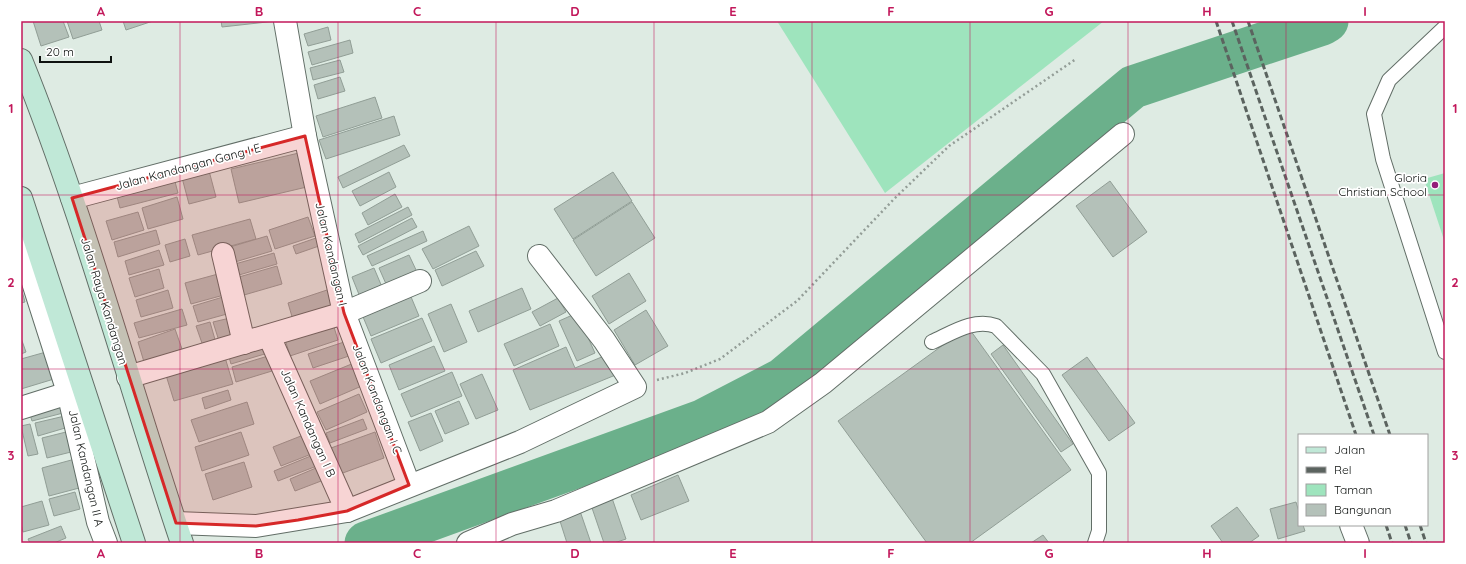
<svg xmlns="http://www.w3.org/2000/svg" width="1466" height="564" font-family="Quicksand,sans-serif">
<rect width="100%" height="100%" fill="#deebe3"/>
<g fill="#9ee4bd">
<polygon points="777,21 1104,21 885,193"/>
<polygon points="1445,173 1445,243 1424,179"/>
</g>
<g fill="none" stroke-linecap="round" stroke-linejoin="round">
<polyline stroke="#6bb08b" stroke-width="43" points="366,543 702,421 783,379 1133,87 1322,24 1327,21"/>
</g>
<g fill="#b4c1b9" stroke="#919e96">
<polygon points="33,21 63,21 69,37 41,46"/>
<polygon points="67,21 99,21 102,30 73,39"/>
<polygon points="123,21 153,21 126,30"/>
<polygon points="221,21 276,21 222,27"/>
<polygon points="328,27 331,40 308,46 304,34"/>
<polygon points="350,40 353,53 312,65 308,52"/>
<polygon points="340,60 344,72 313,80 310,68"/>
<polygon points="340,77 345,91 318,99 314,85"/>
<polygon points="375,97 382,118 323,137 316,116"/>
<polygon points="394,116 400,135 326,159 319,140"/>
<polygon points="404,145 410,156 343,188 338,177"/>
<polygon points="303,152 311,186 239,203 231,169"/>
<polygon points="208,167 216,197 189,204 181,174"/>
<polygon points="389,172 396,187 360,206 352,191"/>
<polygon points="613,172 632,201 573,239 554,209"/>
<polygon points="173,174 178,193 120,208 115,189"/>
<polygon points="1110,181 1147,232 1113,257 1076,206"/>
<polygon points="395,194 402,207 368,225 362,213"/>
<polygon points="177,197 183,219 148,229 142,208"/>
<polygon points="632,202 655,238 596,276 573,240"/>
<polygon points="408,207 412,215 359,243 355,234"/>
<polygon points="138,212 144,230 112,240 106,221"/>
<polygon points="308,217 315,236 275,249 269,230"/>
<polygon points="412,218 417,227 363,255 358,246"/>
<polygon points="250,219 256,239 198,255 192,235"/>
<polygon points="469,226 479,246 433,269 422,249"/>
<polygon points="156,230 160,244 118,257 114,242"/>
<polygon points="423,231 427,241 372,266 367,256"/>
<polygon points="267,236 272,251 235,262 230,247"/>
<polygon points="316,238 319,246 296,254 293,246"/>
<polygon points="185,239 190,256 170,262 165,245"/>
<polygon points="159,250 164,265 129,275 125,261"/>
<polygon points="476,251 484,266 442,286 435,270"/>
<polygon points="274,253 277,264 239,275 235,264"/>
<polygon points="409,255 417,272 386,284 379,268"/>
<polygon points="277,266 282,284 244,295 239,277"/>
<polygon points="374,268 382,287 360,297 352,277"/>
<polygon points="159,269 164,288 135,297 129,278"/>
<polygon points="629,273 646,301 609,324 592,296"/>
<polygon points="218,274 224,295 191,304 185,283"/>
<polygon points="21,287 25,302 21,303"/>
<polygon points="522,288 531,309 478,332 469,311"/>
<polygon points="330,289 336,306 293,320 288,303"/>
<polygon points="168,290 173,308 141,317 136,300"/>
<polygon points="409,292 419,316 371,336 361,312"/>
<polygon points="223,297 227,314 198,322 193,306"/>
<polygon points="558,298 566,312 540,326 532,312"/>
<polygon points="451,304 467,342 444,352 428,314"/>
<polygon points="182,309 187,325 139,338 134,323"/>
<polygon points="646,310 668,346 635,365 614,330"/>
<polygon points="577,313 595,353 577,361 559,321"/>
<polygon points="230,318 235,337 219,341 213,322"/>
<polygon points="422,318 432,341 381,363 371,339"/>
<polygon points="210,322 216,343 203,346 196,326"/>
<polygon points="333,324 338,340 290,356 285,339"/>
<polygon points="550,324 559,346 514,366 504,344"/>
<polygon points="968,327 1071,470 970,543 927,543 838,421"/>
<polygon points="175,329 182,349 144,362 138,342"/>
<polygon points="21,338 26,352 21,354"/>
<polygon points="263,339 268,353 231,364 227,350"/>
<polygon points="347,341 352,355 313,368 308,354"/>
<polygon points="1003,345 1073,444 1061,452 991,354"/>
<polygon points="434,346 445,371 399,390 389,365"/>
<polygon points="566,347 575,368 609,354 618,374 530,410 513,370"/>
<polygon points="46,352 54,379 21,389 21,359"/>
<polygon points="224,354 233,384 174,401 165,372"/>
<polygon points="268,356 272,371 236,382 232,367"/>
<polygon points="1087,357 1135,423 1109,441 1062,375"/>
<polygon points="354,363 364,385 320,404 310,381"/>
<polygon points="452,372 462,396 411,417 401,394"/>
<polygon points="482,374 498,410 476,419 460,384"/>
<polygon points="228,390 231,400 205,409 202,398"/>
<polygon points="359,394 367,412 326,430 317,412"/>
<polygon points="68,398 71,411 32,421 28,408"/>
<polygon points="459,401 469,424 445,434 435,411"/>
<polygon points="247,402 254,424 199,442 191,420"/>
<polygon points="431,413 443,441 420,451 408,422"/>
<polygon points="69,415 72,426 38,436 35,423"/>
<polygon points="363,419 367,429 330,443 326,433"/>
<polygon points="30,424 38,454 28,456 21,426"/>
<polygon points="70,431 75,451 47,458 42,438"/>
<polygon points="241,432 249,455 202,471 195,447"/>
<polygon points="375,432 384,458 340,474 331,448"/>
<polygon points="306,434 314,453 281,466 273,447"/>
<polygon points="318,453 322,464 278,481 274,471"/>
<polygon points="75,459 83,487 49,496 42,468"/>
<polygon points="244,462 252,487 213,500 205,474"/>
<polygon points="323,465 329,478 295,491 290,479"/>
<polygon points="678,475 689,501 641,520 631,495"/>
<polygon points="75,492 80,509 54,516 49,499"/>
<polygon points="612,498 626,539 614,543 604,543 591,505"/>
<polygon points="42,501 49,525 23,532 21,524 21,507"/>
<polygon points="1296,502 1299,512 1299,525 1303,525 1305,531 1278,539 1270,509"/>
<polygon points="1237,507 1259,536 1249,543 1223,543 1211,526"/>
<polygon points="580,511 591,543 567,543 559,518"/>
<polygon points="61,526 66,538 54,543 30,543 28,539"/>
<polygon points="1043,535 1049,543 1031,543"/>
</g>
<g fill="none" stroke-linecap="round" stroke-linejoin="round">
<g stroke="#626e67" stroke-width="16">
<g id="lane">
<polyline points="1445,27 1389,80 1374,114 1383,159 1445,352"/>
<path d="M 932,342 C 952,333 974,318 996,326 L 1043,374 L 1099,473 L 1099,531 L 1095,543"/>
</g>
</g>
<g stroke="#626e67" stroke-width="24">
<g id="street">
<polyline points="285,21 305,136 344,313 409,485"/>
<polyline points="72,198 305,136"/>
<polyline points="21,245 68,392 98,522 106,543"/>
<polyline points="223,254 244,343"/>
<polyline points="269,336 347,511"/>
<polyline points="128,377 344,313 420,281"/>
<polyline points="21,408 81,389"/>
<polyline points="176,523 256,526 347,511 520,442 635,387 604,340 539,256"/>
<polyline points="1351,525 1358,543"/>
<polyline points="468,543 512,524 556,511 768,422 823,383 1123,134"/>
</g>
</g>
<g stroke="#626e67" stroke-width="24">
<g id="secondary">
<path d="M 21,60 C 85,218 128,383 182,543"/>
<polyline points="21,198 134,543"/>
</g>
</g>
<polyline stroke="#939d97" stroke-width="2.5" stroke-dasharray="2 3" stroke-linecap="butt" points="657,380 685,373 720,359 797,301 894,199 949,146 1076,59"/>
<use href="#lane" stroke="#fff" stroke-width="14"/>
<use href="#street" stroke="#fff" stroke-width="22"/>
<use href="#secondary" stroke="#c0e8d7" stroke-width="22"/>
<g stroke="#5b635f" stroke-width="3" stroke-dasharray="6 3" stroke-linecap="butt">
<polyline points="1216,21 1356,435"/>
<polyline points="1232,21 1374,435"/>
<polyline points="1248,21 1390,435"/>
<polyline points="1386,525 1392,543"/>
<polyline points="1405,525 1411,543"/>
<polyline points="1420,525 1426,543"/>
</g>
</g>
<path fill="#d62828" fill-opacity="0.2" stroke="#d62828" stroke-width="3" stroke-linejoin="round" d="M 305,136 L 344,313 L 409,485 L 347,511 L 298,520 L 256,526 L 176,523 L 72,198 Z"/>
<path fill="none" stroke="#c2185b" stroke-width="1" stroke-opacity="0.55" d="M 180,21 L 180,543M 338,21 L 338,543M 496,21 L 496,543M 654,21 L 654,543M 812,21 L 812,543M 970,21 L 970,543M 1128,21 L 1128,543M 1286,21 L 1286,543M 21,195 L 1445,195M 21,369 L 1445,369"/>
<circle fill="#951e7a" stroke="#fff" stroke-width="1.5" cx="1435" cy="185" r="4"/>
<g text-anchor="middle" stroke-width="3.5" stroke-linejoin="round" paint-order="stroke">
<g font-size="12" fill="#0e1210" stroke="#fff">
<text transform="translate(188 167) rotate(-15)" y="4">Jalan Kandangan Gang I E</text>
<text transform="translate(331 254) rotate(77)" y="4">Jalan Kandangan I</text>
<text transform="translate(104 301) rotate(73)" y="4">Jalan Raya Kandangan</text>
<text transform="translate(377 399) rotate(69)" y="4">Jalan Kandangan I C</text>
<text transform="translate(308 423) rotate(66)" y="4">Jalan Kandangan I B</text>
<text transform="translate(86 468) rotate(77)" y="4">Jalan Kandangan II A</text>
</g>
<g font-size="12" fill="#0e1210" stroke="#fff" text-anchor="end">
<text x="1427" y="182">Gloria<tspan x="1427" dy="14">Christian School</tspan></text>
</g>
</g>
<rect width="1466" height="564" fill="none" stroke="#ffffff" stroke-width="44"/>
<rect x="1298" y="434" width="130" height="92" fill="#ffffff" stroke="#9fa09f"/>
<rect x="1306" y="447" width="20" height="6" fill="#c0e8d7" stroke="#9fa09f"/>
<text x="1334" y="454" font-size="12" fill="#0e1210">Jalan</text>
<rect x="1306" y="467" width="20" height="6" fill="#5b635f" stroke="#9fa09f"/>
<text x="1334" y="474" font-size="12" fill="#0e1210">Rel</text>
<rect x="1306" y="484" width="20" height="12" fill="#9ee4bd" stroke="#9fa09f"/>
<text x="1334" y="494" font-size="12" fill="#0e1210">Taman</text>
<rect x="1306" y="504" width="20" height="12" fill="#b4c1b9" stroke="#9fa09f"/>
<text x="1334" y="514" font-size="12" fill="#0e1210">Bangunan</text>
<path d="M40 56v6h71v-6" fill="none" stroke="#0e1210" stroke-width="2"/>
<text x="46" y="56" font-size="12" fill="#0e1210" stroke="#ffffff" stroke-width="3" paint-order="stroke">20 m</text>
<rect x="22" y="22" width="1422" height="520" fill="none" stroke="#c2185b" stroke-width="1.5"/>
<g font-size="13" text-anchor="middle" font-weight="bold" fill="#c2185b">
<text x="101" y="16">A</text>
<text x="259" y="16">B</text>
<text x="417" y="16">C</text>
<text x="575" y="16">D</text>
<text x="733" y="16">E</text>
<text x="891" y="16">F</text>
<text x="1049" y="16">G</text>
<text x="1207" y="16">H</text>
<text x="1365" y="16">I</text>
<text x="11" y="113">1</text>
<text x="1455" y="113">1</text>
<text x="11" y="287">2</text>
<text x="1455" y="287">2</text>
<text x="11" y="460">3</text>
<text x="1455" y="460">3</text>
<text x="101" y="558">A</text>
<text x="259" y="558">B</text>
<text x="417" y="558">C</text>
<text x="575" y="558">D</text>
<text x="733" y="558">E</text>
<text x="891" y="558">F</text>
<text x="1049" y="558">G</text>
<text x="1207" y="558">H</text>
<text x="1365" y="558">I</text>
</g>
</svg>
